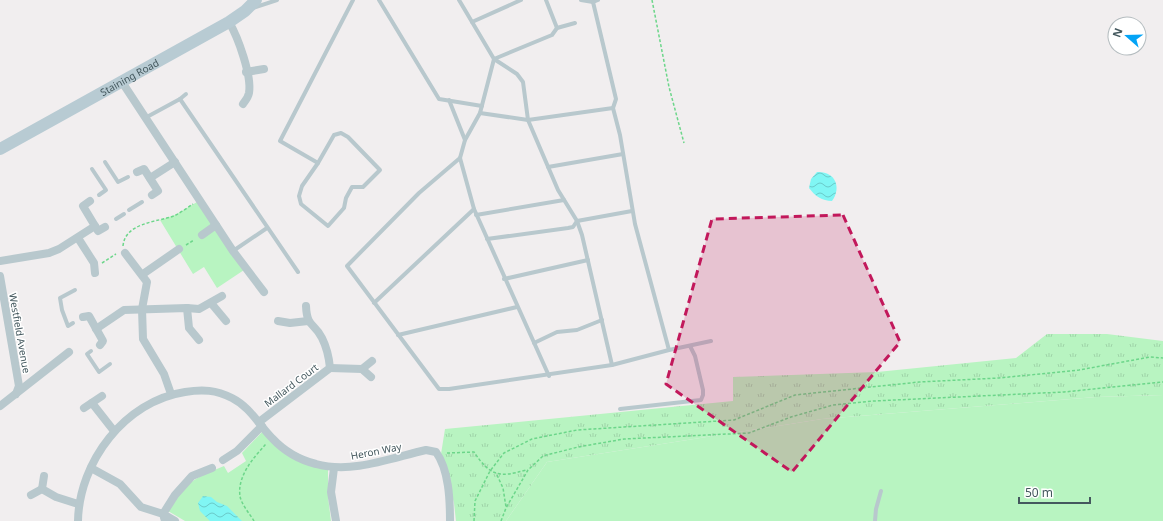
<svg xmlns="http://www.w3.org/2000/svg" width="1163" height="521" font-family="'Noto Sans',sans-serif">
<defs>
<pattern id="park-tufts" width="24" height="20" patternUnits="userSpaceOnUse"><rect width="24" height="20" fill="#b8f4c1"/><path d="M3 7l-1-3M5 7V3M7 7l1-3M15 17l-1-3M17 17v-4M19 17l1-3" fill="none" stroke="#9fd3a8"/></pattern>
<pattern id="water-waves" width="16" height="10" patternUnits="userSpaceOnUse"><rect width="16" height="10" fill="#80f6f4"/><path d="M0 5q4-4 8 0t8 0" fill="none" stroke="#6acac9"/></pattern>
</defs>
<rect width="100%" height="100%" fill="#f1eeef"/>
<g fill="#b8f4c1">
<polygon points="197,202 244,270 217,288 204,267 193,274 160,220 175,215"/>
<polygon points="1163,395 1163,521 506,521 547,462 822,419 1096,397"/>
<path d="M 264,430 L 270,439 L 328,469 L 328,497 L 331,521 L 185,521 L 168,511 C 184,483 194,478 224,466 L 228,473 L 246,461 L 242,453 Z"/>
</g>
<polygon fill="url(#park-tufts)" points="1047,334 1107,334 1163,341 1163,395 1096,397 822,419 547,462 506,521 456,521 454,503 441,454 445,429 733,401 733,377 877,372 1016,358"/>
<g fill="url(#water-waves)">
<path d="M 817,172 C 835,171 842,187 832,201 C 822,201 815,196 809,188 L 811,179 Z"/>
<polygon points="203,496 211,497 217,502 227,506 242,521 210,521 200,511 198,503"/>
</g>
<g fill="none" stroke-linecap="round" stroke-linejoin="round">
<g stroke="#6cd68a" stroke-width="1.5" stroke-dasharray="3 2" stroke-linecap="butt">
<polyline points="652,0 669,87 684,143"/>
<polyline points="186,245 194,240"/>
<path d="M 123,246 C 125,223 156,222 174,216 C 180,213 187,208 193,204"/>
<polyline points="102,263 116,254"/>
<path d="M 447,453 L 474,452 C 490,476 499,478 526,470"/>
<polyline points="497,475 503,488 506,507"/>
<path d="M 254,521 C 250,514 241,504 240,496 C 237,476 254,457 266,444"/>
<polyline points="474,521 475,501 490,471 504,453 532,439 577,430 734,420 795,395 919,382 999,378 1079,370 1150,357 1163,358"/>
<polyline points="501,521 506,508 528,470 543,456 578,447 624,439 749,433 791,417 833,405 874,401 1064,392 1163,382"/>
</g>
<g stroke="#b8c8cd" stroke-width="4">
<polyline points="379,0 439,99 482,106"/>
<polyline points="459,0 494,59 480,113 465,140 460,158 419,193 347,266 439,389 449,389 612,365 669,350 711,341"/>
<polyline points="546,0 557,28"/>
<polyline points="581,0 593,2 598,0"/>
<polyline points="593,2 616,99 613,108"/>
<polyline points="253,8 277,0"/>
<polyline points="472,22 521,0"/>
<polyline points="494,59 517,74 523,82 528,120 558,190 577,221 582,235 612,365"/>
<polyline points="494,59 552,35 557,28 575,23"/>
<polyline points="180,99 186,94"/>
<polyline points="449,100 465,140"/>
<polyline points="480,113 528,120 613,108 620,135 635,224 669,350"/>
<polyline points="145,118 180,99 298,272"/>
<polygon points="341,133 348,137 380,170 363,187 352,187 346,198 344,208 328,226 301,204 299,196 302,186 318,163 334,135"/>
<polyline points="460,158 474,209 549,376"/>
<polyline points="105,162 118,182 128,177"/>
<polyline points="318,163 280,141 353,0"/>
<polyline points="548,167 623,154"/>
<polyline points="92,169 106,190 99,195"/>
<polyline points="129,210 142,202"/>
<polyline points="476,215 564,200"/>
<polyline points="116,219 124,214"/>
<polyline points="487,239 568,228 573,227 577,221 632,211"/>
<polyline points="233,251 267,228"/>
<polyline points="504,279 588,260"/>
<polyline points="374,303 474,209"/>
<polyline points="73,323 68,326 62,310 60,298 75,290"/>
<polyline points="398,335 517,307"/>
<polyline points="534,343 557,332 577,330 602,320"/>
<polyline points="91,351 87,354 99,372 110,364"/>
<polyline points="620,409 701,400 703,395 703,390 695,356 690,346"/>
<polyline points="875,521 876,509 881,491"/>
</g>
<g stroke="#b8c8cd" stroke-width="8">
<path d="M 229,22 C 238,37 252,76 249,93 C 248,98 245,101 243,104"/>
<polyline points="246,72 264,69"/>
<polyline points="122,82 233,251 264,292"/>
<polyline points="137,172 144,169 158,191 152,195"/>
<polyline points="150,178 175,162"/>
<polyline points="90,201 83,206 98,231 105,227"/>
<polyline points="202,235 216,225"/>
<polyline points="78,238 94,263 95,273"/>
<polyline points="125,253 147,282 142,309 143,339 164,374 171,394"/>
<polyline points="0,261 49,253 59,249 95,226"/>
<polyline points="143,274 179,249"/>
<polyline points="0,276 19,386 16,394"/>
<polyline points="211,303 226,321"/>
<polyline points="187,308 189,328 199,340"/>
<polyline points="83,317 89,316 103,341 100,345"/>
<polyline points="278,321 290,323 308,321"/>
<polyline points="96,329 124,310 187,308 199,309 222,296"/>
<polyline points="330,368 362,369 371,377"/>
<polyline points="362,369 372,361"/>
<polyline points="92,403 114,431"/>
<polyline points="0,406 69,352"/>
<polyline points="84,408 102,396"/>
<path d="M 259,422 L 330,368 C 329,357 327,348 322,338 C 314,322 307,328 306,306"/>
<polyline points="223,460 237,451 262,426"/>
<polyline points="91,468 120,484 141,507 163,514 165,521"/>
<polyline points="334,468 331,492 336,521"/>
<polyline points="44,476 42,489 56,497 78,504"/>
<polyline points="31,495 42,489"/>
<path d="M 78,521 C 79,462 125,401 185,392 C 203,389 216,390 232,398 C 250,407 259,425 272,438 C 284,451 300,460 316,464 C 352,474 391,458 426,450 L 436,452 C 449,470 450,500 450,521"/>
<polyline points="175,521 163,514 175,495 192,476 212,468"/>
</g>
<path stroke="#b8cbd3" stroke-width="12" id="s1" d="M 0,149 L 229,22 L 245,11 L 256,0"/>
</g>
<path fill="#c2185b" fill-opacity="0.2" stroke="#c2185b" stroke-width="3" stroke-dasharray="8 5" stroke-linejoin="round" d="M 843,215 L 900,342 L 792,472 L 666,384 L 712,219 Z"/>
<g text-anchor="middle" stroke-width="3" stroke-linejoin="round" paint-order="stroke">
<g font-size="10" fill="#44585e" stroke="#fff">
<text dy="4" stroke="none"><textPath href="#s1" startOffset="148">Staining Road</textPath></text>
<text transform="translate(20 333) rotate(80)" y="4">Westfield Avenue</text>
<text transform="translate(291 385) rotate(-37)" y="4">Mallard Court</text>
<text transform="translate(376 451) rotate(-11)" y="4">Heron Way</text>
</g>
</g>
<g transform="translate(1127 36) rotate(290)"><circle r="19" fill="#ffffff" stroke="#b4bcbf"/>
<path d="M0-3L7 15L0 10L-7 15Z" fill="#04a4f6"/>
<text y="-6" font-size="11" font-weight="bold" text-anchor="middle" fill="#44585e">N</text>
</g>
<path d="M1019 497v6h71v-6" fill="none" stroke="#44585e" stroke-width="2"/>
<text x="1025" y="497" font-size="12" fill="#44585e" stroke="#ffffff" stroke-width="3" paint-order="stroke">50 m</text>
</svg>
